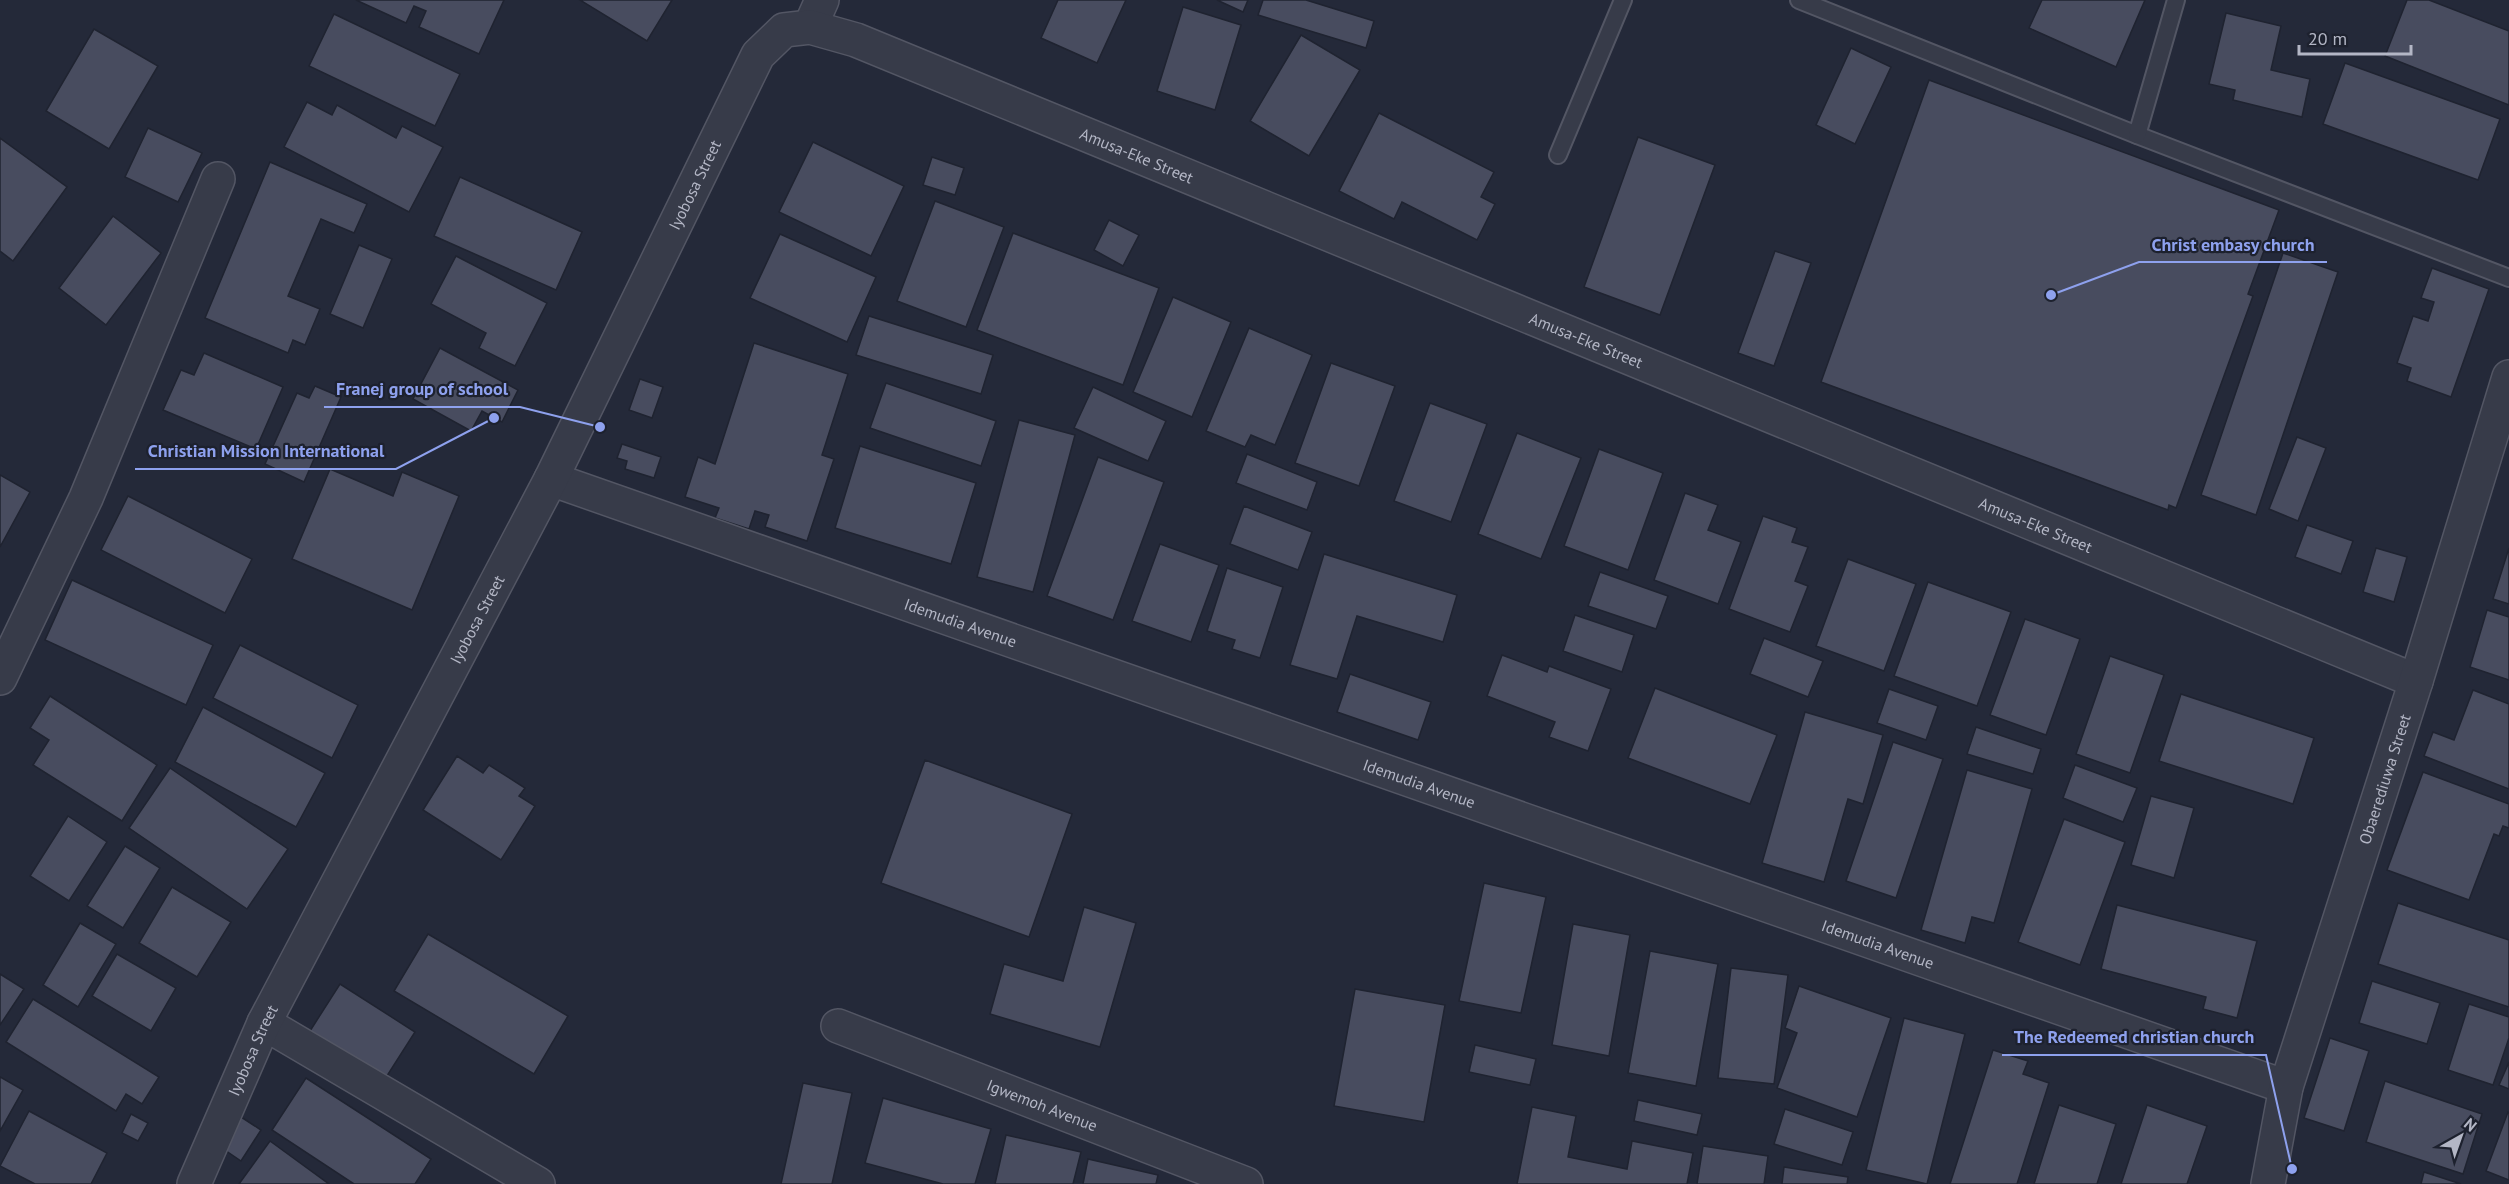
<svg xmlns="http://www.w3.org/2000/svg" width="2509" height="1184" font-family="'PT Sans',sans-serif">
<rect width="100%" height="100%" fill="#242939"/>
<g fill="#484c5f" stroke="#1f2330" stroke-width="1.5">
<polygon points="356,0 504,0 479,54 419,27 426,11 414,6 406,23"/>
<polygon points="580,0 672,0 647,41"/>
<polygon points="1058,0 1126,0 1097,63 1041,38"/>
<polygon points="1217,0 1248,0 1243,12"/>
<polygon points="1263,0 1306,0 1374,21 1366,48 1258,15"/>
<polygon points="2042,0 2145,0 2116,67 2029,28"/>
<polygon points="2407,0 2429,0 2509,31 2509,105 2385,56"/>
<polygon points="1183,7 1241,25 1215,110 1157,91"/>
<polygon points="2226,13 2281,26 2271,70 2310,79 2302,117 2233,100 2235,90 2209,84"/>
<polygon points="334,14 460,74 435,126 309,66"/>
<polygon points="94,29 158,66 109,149 46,111"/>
<polygon points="1301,35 1360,70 1309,156 1250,121"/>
<polygon points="1851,48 1891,67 1855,144 1816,125"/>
<polygon points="2345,63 2500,119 2478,180 2323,124"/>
<polygon points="1929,80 2279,210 2248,294 2253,296 2176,508 2169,505 2168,510 1821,382"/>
<polygon points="307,102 332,115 337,105 396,138 402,126 443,147 409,212 284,147"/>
<polygon points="1379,113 1494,172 1481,197 1495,204 1477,240 1402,202 1394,219 1339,191"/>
<polygon points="148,128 202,153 178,202 125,177"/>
<polygon points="1638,137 1715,165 1660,315 1584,287"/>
<polygon points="0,138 67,187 13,261 0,251"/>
<polygon points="813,142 904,186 871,256 779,212"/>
<polygon points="932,157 964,168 955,195 923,185"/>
<polygon points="270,162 367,204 354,233 321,219 288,296 320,309 305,345 293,340 288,353 205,318"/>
<polygon points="460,177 582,232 556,290 434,236"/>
<polygon points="935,201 1004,227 966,327 897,301"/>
<polygon points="113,216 161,253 106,325 59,288"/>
<polygon points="1109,220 1139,235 1123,266 1094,250"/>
<polygon points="1013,233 1159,288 1123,385 977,330"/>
<polygon points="780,234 876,277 847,342 750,298"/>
<polygon points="359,245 392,259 363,328 330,314"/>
<polygon points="1775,251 1811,263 1774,366 1738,353"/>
<polygon points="2283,253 2338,272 2256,515 2201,495"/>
<polygon points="456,256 547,303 515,366 479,348 486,333 431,304"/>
<polygon points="2432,268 2489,289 2451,397 2407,381 2411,368 2397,363 2413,316 2428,321 2434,302 2421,298"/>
<polygon points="1173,297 1231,322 1192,417 1133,392"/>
<polygon points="869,316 993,355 981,394 856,355"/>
<polygon points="1249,328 1312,355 1275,445 1251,435 1245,447 1206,431"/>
<polygon points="754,343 848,374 822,455 834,459 807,541 765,527 769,515 755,511 749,529 715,518 719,508 685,497 698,457 715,464"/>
<polygon points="440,348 518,390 502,422 482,411 471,431 413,399"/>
<polygon points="204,353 283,387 256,449 163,410 181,370 194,375"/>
<polygon points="1331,363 1395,386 1359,486 1295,463"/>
<polygon points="640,379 663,387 652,418 629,410"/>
<polygon points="886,383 996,421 981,466 870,428"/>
<polygon points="315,386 341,397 304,482 265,464 297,393 309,398"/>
<polygon points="1093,387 1166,421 1148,461 1074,428"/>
<polygon points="1430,403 1487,424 1451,522 1394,501"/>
<polygon points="1019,420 1075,435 1033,592 977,577"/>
<polygon points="1517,433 1581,458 1541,559 1478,534"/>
<polygon points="2297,437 2326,448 2298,521 2269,509"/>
<polygon points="622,444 661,457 654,478 625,469 627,461 617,458"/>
<polygon points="860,446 976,483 951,564 835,528"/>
<polygon points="1599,449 1663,473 1628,570 1564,546"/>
<polygon points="1247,454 1317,482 1307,510 1236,483"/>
<polygon points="1098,457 1164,482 1113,620 1047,596"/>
<polygon points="330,469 393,496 402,472 459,496 412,610 292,559"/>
<polygon points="0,475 30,492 0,547"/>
<polygon points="1685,493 1718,505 1708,530 1741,542 1718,604 1654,580"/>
<polygon points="128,496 252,559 225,613 101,550"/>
<polygon points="1244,506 1312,532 1298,570 1230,544"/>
<polygon points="1763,516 1797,528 1792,542 1808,547 1795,581 1808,586 1790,632 1729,609"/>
<polygon points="2307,525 2353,541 2341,574 2295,557"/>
<polygon points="1160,544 1219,565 1191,642 1132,621"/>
<polygon points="2376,548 2407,557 2394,602 2363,592"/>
<polygon points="2509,548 2509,604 2493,599"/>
<polygon points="1324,554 1457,595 1443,642 1357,616 1337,679 1290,665"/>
<polygon points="1848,559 1916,584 1884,671 1816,646"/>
<polygon points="1227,568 1283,587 1260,658 1232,649 1235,640 1207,631"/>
<polygon points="1600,572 1668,596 1656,629 1588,606"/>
<polygon points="72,580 213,645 186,705 45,640"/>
<polygon points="1928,582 2011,612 1977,706 1894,676"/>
<polygon points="2487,610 2509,617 2509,680 2470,667"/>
<polygon points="1575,615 1634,635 1622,672 1563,651"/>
<polygon points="2025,619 2080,639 2046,735 1990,715"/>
<polygon points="1764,638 1823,661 1808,697 1750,674"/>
<polygon points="240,645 358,705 332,758 213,698"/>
<polygon points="1502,655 1547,672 1549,666 1611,689 1588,751 1549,737 1555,722 1487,696"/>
<polygon points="2110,656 2164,675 2130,773 2076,754"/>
<polygon points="1350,674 1431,702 1418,740 1337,712"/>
<polygon points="1655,688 1777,735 1750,804 1628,758"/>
<polygon points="1889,689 1938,706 1926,740 1877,723"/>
<polygon points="2473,690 2509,704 2509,789 2424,756 2433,732 2454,740"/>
<polygon points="2181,694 2314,738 2293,804 2159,761"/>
<polygon points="50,696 157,765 122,821 33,765 49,740 30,728"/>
<polygon points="203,707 325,773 296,827 175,762"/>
<polygon points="1805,712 1883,735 1863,804 1848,799 1824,882 1762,863"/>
<polygon points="1976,727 2041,749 2033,774 1967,754"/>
<polygon points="1893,742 1943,759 1896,898 1846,881"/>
<polygon points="457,756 483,773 489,765 525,788 519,796 535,806 501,860 423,810"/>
<polygon points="925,760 1072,814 1029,937 881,883"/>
<polygon points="2075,765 2137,788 2123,822 2063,798"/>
<polygon points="170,768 288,849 247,909 129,828"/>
<polygon points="1967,770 2032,789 1994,923 1972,917 1965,943 1921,930"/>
<polygon points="2423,772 2509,804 2509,828 2503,826 2499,836 2494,834 2469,900 2387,870"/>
<polygon points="2151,796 2194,808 2174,878 2131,865"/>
<polygon points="68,816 107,842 69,901 30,876"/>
<polygon points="2064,819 2125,842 2080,965 2018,942"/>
<polygon points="125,846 160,868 123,928 87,906"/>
<polygon points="1484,883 1546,897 1521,1013 1459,1001"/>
<polygon points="172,887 231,922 197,977 139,943"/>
<polygon points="2398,903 2509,940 2509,1007 2378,964"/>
<polygon points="2117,905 2257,941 2237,1018 2203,1009 2206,997 2101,969"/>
<polygon points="1084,907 1136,923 1100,1047 990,1014 1004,964 1063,981"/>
<polygon points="80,923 116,944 78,1007 43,985"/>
<polygon points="1573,924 1630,935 1609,1056 1552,1045"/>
<polygon points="428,934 568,1016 534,1074 394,991"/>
<polygon points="1650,951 1718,964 1696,1086 1628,1073"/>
<polygon points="117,954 176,988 151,1031 92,996"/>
<polygon points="1731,968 1788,975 1774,1084 1718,1078"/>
<polygon points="0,974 24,989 0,1025"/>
<polygon points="2372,981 2440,1003 2427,1044 2359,1023"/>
<polygon points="340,984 415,1032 385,1079 310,1031"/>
<polygon points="1799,986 1891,1018 1857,1117 1777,1088 1797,1033 1785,1028"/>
<polygon points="1355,989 1445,1005 1424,1122 1334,1106"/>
<polygon points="33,999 159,1077 142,1104 126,1094 116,1111 6,1042"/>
<polygon points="2469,1004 2509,1017 2509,1038 2493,1085 2448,1070"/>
<polygon points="1904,1018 1965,1034 1927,1184 1866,1170"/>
<polygon points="2330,1038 2369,1051 2344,1131 2304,1118"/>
<polygon points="1475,1045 1536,1059 1530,1085 1469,1072"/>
<polygon points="1993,1050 2028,1061 2023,1074 2049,1083 2017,1184 1950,1184"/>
<polygon points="2509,1062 2509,1089 2499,1085"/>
<polygon points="0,1077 23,1090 0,1131"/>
<polygon points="306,1078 431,1159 415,1184 354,1184 272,1130"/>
<polygon points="2385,1081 2482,1114 2463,1174 2366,1142"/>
<polygon points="803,1083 852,1093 832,1184 781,1184"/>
<polygon points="883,1098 991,1129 975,1184 943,1184 865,1163"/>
<polygon points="1638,1100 1702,1114 1697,1135 1634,1121"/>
<polygon points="2059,1105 2116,1124 2097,1184 2034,1184"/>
<polygon points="2147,1105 2207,1126 2187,1184 2121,1184"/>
<polygon points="1532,1107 1576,1116 1568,1157 1627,1169 1632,1141 1693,1153 1687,1184 1517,1184"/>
<polygon points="1785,1109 1853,1132 1842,1165 1774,1144"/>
<polygon points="29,1111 107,1153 91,1184 35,1184 0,1166"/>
<polygon points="2508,1112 2509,1113 2509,1180 2486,1171"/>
<polygon points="131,1114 148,1123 138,1141 122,1133"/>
<polygon points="238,1115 261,1130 241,1161 219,1146"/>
<polygon points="1006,1135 1081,1152 1073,1184 995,1184"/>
<polygon points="270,1141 329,1184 239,1184"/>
<polygon points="1703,1146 1768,1156 1764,1184 1697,1184"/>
<polygon points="1088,1159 1158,1175 1156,1184 1083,1184"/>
<polygon points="1784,1167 1848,1177 1847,1184 1782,1184"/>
<polygon points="2424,1172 2461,1184 2421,1184"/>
</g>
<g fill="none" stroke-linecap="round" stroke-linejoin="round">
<g stroke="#535664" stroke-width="20">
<g id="service">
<polyline points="1799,0 2137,135 2509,278"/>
<polyline points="2137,135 2176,0"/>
<polyline points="1558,155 1623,0"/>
</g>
</g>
<g stroke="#535664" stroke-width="36">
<g id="minor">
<polyline points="810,27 822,0"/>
<path id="s1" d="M 551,479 L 2286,1087"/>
<polyline points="0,678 86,498 218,179"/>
<polyline points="264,1023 538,1184"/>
<path id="s2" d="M 838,1026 L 1246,1184"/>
<path id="s3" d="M 194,1184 L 264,1023 L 551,479 L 758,55 L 784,30 L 810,27 L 856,40 L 2416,681"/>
<path id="s4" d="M 2268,1184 L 2286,1087 L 2416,681 L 2509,377"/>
</g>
</g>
<use href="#service" stroke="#373b49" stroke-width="16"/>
<use href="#minor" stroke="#373b49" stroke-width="33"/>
</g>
<g text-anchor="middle" stroke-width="4.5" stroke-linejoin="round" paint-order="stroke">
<g font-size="16" fill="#b3b6c5" stroke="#1d212e">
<text dy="6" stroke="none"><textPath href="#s3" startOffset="1676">Amusa-Eke Street</textPath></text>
<text dy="6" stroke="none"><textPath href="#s3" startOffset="1118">Iyobosa Street</textPath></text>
<text dy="6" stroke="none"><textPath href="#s3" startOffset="2162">Amusa-Eke Street</textPath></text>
<text dy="6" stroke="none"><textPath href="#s3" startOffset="2648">Amusa-Eke Street</textPath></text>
<text dy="6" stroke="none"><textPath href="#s3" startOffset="632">Iyobosa Street</textPath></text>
<text dy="6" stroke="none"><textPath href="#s1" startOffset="434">Idemudia Avenue</textPath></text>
<text dy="6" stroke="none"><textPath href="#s4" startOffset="422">Obaerediuwa Street</textPath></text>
<text dy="6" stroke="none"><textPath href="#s1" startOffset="920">Idemudia Avenue</textPath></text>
<text dy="6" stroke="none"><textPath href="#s1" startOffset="1406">Idemudia Avenue</textPath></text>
<text dy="6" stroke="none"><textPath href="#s3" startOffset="146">Iyobosa Street</textPath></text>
<text dy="6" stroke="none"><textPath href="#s2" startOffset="219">Igwemoh Avenue</textPath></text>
</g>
</g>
<path fill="none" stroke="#8ea1ee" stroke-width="2" d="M2051 295L2139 262H2327M600 427L520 407H324M494 418L396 469H135M2292 1169L2266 1055H2002"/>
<g fill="#8ea1ee" stroke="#1d212e" stroke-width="2">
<circle cx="2051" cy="295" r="6"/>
<circle cx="600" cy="427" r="6"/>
<circle cx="494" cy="418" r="6"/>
<circle cx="2292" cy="1169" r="6"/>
</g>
<g font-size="18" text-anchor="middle" font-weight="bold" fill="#8ea1ee" stroke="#1d212e" stroke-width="4.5" stroke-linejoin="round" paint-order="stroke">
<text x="2233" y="251">Christ embasy church</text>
<text x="422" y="395">Franej group of school</text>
<text x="266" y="457">Christian Mission International</text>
<text x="2134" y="1043">The Redeemed christian church</text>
</g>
<g transform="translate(2461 1136) rotate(40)" stroke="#1d212e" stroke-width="4.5" paint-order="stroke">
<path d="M0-4.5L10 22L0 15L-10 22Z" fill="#b3b6c5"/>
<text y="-9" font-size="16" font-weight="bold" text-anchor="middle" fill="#b3b6c5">N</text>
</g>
<path d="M2299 45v9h112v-9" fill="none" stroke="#b3b6c5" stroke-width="3"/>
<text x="2308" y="45" font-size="18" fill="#b3b6c5" stroke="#1d212e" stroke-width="4.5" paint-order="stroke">20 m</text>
</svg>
